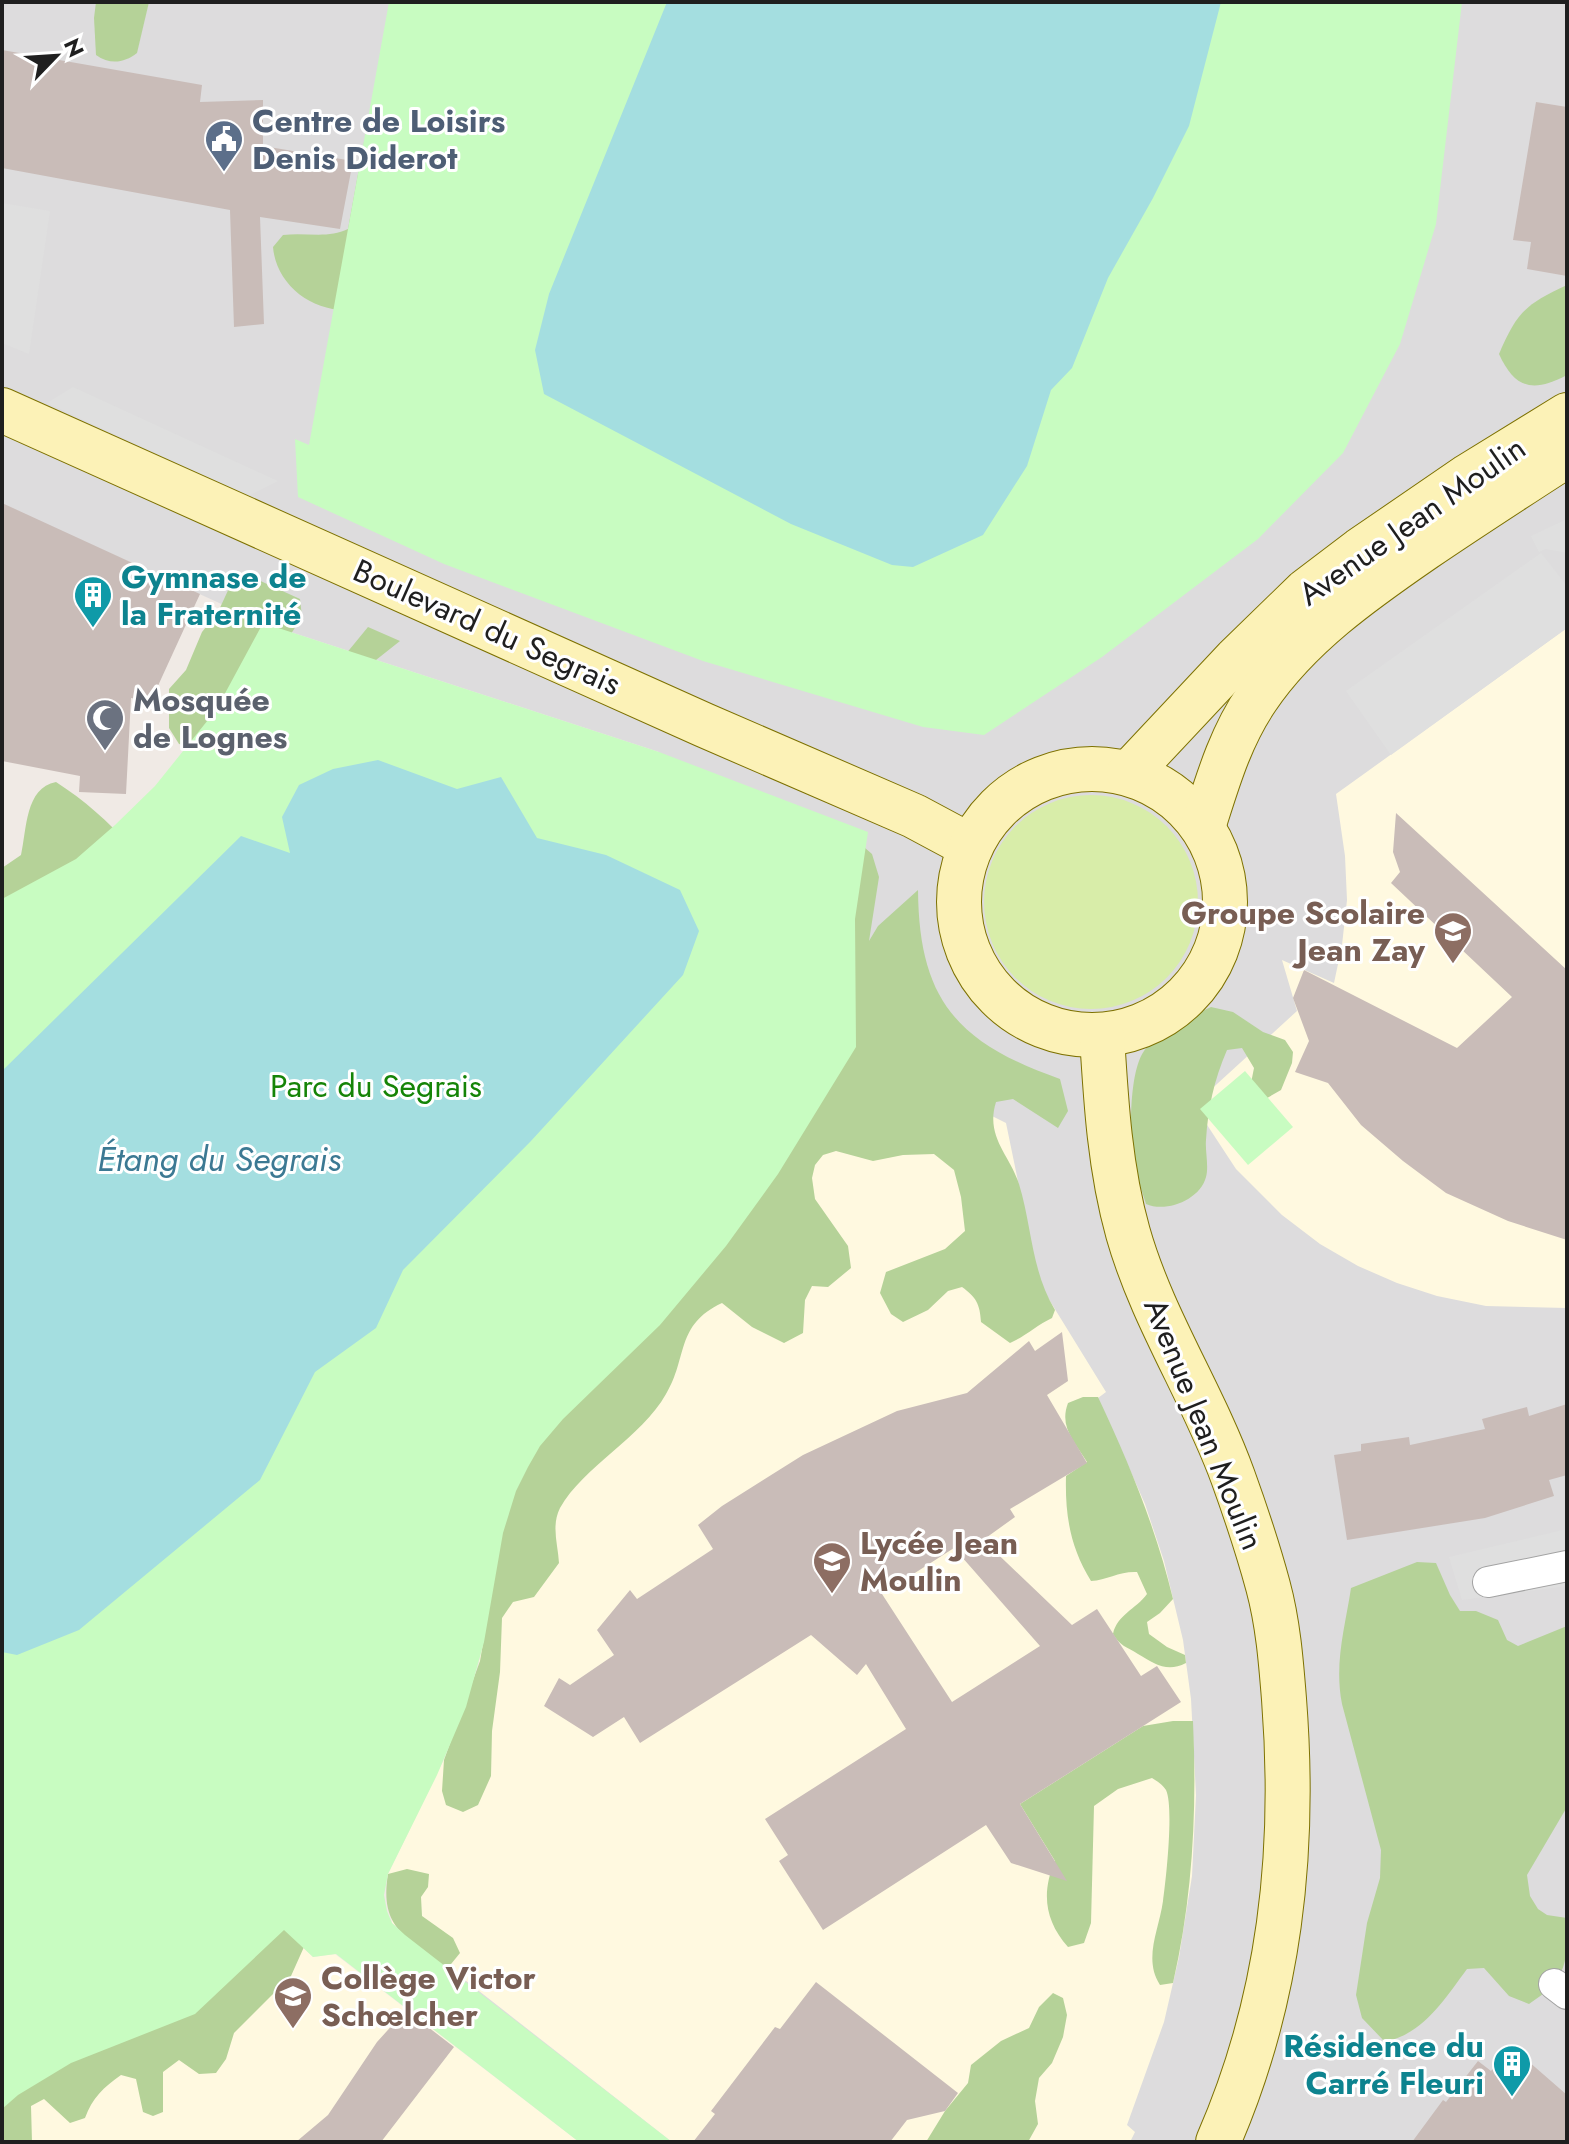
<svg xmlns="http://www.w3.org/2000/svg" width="1569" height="2144" font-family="Jost,sans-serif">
<rect width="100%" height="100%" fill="#f0eae5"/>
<polygon fill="#dddcdd" points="2,2 1567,2 1567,2142 672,2142 447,1969 476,1676 659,752 263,623 2,504"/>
<g fill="#fff9e0">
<polygon points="1567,628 1567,1308 1486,1306 1437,1296 1397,1283 1358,1266 1320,1244 1282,1215 1236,1169 1194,1105 1297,1011 1282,960 1334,983 1342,945 1347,900 1345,856 1336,794"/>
<polygon points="944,1092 1006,1123 1035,1264 1045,1293 1106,1392 1098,1398 1145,1504 1164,1561 1183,1640 1191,1699 1196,1795 1192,1876 1179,1957 1164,2022 1127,2125 1135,2132 1130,2142 672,2142 392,1923 388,1874 453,1741 476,1676 489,1613 778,1174"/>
<polygon points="284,1929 313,1957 335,1954 579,2142 2,2142 2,2109"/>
</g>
<circle fill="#d8eda9" cx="1091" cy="902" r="107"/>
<g fill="#b5d298">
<path d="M 96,2 L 149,2 L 137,53 C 124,63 110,65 96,55 L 94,18 Z"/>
<path d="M 364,141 L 345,310 C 309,310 276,283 273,247 L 283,235 C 306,232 328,239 348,229 Z"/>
<path d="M 1567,285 L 1567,375 C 1533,393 1515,389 1499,354 C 1517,312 1526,304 1567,285 Z"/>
<polygon points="245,574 300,599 302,617 242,709 195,748 179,744 169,728 169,689 186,670 202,632 218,612 231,584"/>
<path d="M 368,627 L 400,641 L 2,956 L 2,868 L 21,855 C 27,829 25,788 56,782 C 84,800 108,821 130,846 L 336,666 Z"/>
<path d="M 857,841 L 872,854 L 879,877 L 869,941 L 878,926 L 918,890 C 919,1001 958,1043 1060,1079 L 1068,1111 L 1058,1128 L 1013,1099 L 996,1102 C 985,1137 1010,1155 1019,1184 C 1032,1226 1031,1270 1055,1310 L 1052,1318 C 1037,1325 1026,1336 1010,1343 L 981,1322 C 980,1304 976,1297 962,1287 L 948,1291 L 928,1310 L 903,1322 L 891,1314 L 880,1293 L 886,1272 L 945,1249 L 965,1231 L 961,1197 L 954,1170 L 934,1154 L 903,1155 L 873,1161 L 836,1151 L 823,1155 L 815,1165 L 812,1178 L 815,1199 L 848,1246 L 851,1268 L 828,1287 L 812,1286 L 805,1300 L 803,1333 L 784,1343 L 752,1327 L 722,1303 C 675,1325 688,1358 666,1394 C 642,1437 583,1467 560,1508 C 551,1526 558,1544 559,1563 L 534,1597 L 513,1602 L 502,1618 L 500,1672 L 492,1731 L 491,1776 L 478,1805 L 463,1812 L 446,1805 L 442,1791 L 444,1760 L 480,1661 L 492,1591 L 482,1564 L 363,1649 Z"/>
<path d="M 1211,1007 L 1233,1012 L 1263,1032 L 1285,1040 L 1293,1052 L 1292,1063 L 1281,1090 L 1262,1101 L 1250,1088 L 1254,1068 L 1242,1048 L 1227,1050 C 1214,1080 1208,1108 1206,1140 C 1205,1151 1209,1166 1206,1177 C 1200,1200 1166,1213 1146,1204 C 1142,1190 1136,1176 1134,1162 C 1129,1137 1129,1072 1144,1051 C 1154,1037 1195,1014 1211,1007 Z"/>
<path d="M 1083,1397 L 1098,1397 C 1129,1463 1156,1528 1173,1599 L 1160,1613 L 1147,1622 L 1149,1634 L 1167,1647 L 1185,1655 L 1186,1663 C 1167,1673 1155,1664 1138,1654 C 1127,1647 1120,1646 1113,1634 C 1117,1615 1136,1609 1147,1594 L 1137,1572 C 1120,1571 1107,1580 1091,1581 C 1070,1547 1065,1515 1066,1476 L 1087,1462 C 1074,1441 1059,1427 1068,1403 Z"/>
<path d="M 1417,1562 L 1436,1563 L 1450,1595 L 1460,1611 L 1476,1611 L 1498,1620 L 1507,1640 L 1518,1646 L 1567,1626 L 1567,1807 L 1527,1875 L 1530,1896 L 1538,1909 L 1547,1915 L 1567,1918 C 1567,1962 1569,1978 1529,2004 L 1509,1996 L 1484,1968 L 1467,1969 C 1444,2000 1424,2033 1385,2042 L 1362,2018 L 1356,1995 L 1367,1923 L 1380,1878 L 1381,1850 L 1342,1704 C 1334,1663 1345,1628 1351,1588 Z"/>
<path d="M 2,1652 L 308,1938 L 291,1976 L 234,2033 L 226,2059 L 216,2073 L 199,2074 L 179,2060 L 163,2072 L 163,2112 L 153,2116 L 143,2112 L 136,2079 L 121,2075 C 104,2087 92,2098 85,2118 L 70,2123 L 44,2099 L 31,2106 L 32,2142 L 2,2142 Z"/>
<path d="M 1173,1721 L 1193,1721 C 1197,1810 1193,1896 1173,1983 L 1160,1985 C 1143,1959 1159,1930 1163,1901 C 1166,1880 1174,1807 1166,1790 C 1163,1785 1157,1781 1152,1778 L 1118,1789 L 1094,1806 L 1091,1923 L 1084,1943 L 1068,1947 C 1045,1921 1041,1893 1055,1861 L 1020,1804 L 1143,1726 Z"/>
<path d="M 407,1869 L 429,1874 L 428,1887 L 421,1897 L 422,1916 L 453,1938 L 460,1953 L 447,1969 C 408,1937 379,1930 388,1874 Z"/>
<polygon points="1053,1993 1063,1998 1067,2015 1063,2037 1052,2063 1039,2078 1035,2101 1038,2124 1028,2142 926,2142 945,2111 968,2083 971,2065 1001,2041 1029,2028 1039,2007"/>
</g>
<g fill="#c8fcc1">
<polygon points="389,2 1462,2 1436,224 1400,344 1343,453 1258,539 1102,657 984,735 923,727 703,661 444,564 298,497 295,439 309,445"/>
<polygon points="263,623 659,752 868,832 855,919 856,1047 778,1174 726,1246 660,1325 563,1419 540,1446 528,1467 516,1491 503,1533 484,1642 466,1707 437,1775 388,1874 384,1895 387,1911 392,1923 405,1935 672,2142 579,2142 336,1954 313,1957 284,1930 195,2014 71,2063 18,2095 2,2109 2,899 76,859 115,825 155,786 216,710"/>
<polygon points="1245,1071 1293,1127 1248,1165 1200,1109"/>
</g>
<g fill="#dfdfdf">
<polygon points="2,203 50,211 29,354 2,343"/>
<polygon points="73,387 278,481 248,496 47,403"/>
<polygon points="1567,519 1567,553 1545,549 1539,552 1531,536"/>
<polygon points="1541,553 1567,586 1567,628 1391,755 1346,691"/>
<polygon points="1567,1529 1567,1586 1462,1600 1449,1557"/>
</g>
<g fill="#a4dee0">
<polygon points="667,2 1221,2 1189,126 1153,198 1108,278 1072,368 1051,390 1027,466 983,535 913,567 892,565 791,524 544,394 535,350 549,294"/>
<polygon points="378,760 457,789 501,777 537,838 606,855 680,890 699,931 683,975 531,1141 403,1270 376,1328 315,1372 260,1480 79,1630 17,1655 2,1652 2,1071 241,836 290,853 282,817 299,785 333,769"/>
</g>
<g fill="#c9bcb8" fill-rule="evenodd">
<polygon points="2,50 202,85 200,102 263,100 263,146 353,161 340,229 260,217 264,324 234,327 230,210 2,168"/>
<polygon points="1536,102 1567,107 1567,276 1527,269 1531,242 1513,240"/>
<polygon points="2,503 200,594 151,701 131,698 126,794 79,792 80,776 2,761"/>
<polygon points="1396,813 1567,970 1567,1240 1508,1221 1446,1193 1403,1161 1361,1125 1328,1083 1295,1072 1309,1041 1293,998 1304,970 1457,1048 1512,997 1391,883 1400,872 1393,852"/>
<path d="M 1062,1332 L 1068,1381 L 1047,1395 L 1087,1463 L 1010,1509 L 1015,1517 L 983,1540 L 1072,1625 L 1097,1609 L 1141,1676 L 1157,1666 L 1181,1702 L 1020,1804 L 1067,1881 L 1011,1863 L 986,1825 L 823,1930 L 779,1861 L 788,1855 L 765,1819 L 906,1729 L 866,1664 L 857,1675 L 811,1635 L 640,1743 L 624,1717 L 593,1737 L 544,1706 L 559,1678 L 570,1685 L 614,1655 L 597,1630 L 630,1590 L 637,1599 L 713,1549 L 698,1525 L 722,1506 L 803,1455 L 897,1411 L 967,1393 L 1029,1341 L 1035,1351 ZM 954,1548 L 1040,1646 L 952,1702 L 882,1594 Z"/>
<polygon points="1567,1404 1567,1475 1549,1480 1554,1496 1485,1518 1347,1540 1334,1455 1361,1451 1361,1444 1409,1437 1410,1445 1485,1429 1482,1419 1527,1407 1529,1416"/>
<polygon points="816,1982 958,2093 945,2111 907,2120 890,2142 693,2142 715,2114 711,2111 775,2027 780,2029"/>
<polygon points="406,2010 454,2047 381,2142 296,2142 328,2115 377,2042"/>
<polygon points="1521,2055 1567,2095 1567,2142 1412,2142 1443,2100 1446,2102 1478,2061 1491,2071 1503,2057 1513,2065"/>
</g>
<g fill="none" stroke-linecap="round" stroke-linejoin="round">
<g stroke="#a3a3a3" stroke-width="32">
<g id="street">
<polyline points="1488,1582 1567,1566"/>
<polyline points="1554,1984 1567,1994"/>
</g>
</g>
<g stroke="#7d7100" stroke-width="46">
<g id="secondary">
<polyline points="2,410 704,725 914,816 970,846"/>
<circle cx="1092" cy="902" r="133"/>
<polyline points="1129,773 1236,659 1306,591 1360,550 1468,476 1567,415"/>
<path d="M 1203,827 C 1217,783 1230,737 1257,698 C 1299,636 1363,591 1424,549 C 1471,517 1519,486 1567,455"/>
<path d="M 1102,1036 C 1106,1103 1110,1169 1128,1233 C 1152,1318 1203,1394 1233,1477 C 1246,1513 1258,1549 1268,1586 C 1278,1623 1281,1661 1284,1699 C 1296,1853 1280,2000 1218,2142"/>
</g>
</g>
<use href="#street" stroke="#fff" stroke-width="30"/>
<use href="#secondary" stroke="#fcf2b7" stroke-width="44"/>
</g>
<defs>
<g id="civic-pin" transform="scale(2)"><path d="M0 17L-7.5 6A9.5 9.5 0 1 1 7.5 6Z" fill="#5c6f8a" stroke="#fff"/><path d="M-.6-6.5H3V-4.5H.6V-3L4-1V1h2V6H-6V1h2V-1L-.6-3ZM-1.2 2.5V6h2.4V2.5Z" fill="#fff"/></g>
<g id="building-pin" transform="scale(2)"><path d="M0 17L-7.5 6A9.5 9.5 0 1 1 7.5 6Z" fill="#0f9aa8" stroke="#fff"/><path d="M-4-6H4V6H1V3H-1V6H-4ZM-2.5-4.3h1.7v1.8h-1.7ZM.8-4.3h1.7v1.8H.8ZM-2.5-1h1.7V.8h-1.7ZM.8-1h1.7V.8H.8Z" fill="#fff"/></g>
<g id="mosque-pin" transform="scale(2)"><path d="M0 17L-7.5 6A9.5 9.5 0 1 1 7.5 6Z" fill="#6b7280" stroke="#fff"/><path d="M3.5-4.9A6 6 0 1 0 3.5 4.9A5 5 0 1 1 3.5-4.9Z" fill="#fff"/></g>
<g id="school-pin" transform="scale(2)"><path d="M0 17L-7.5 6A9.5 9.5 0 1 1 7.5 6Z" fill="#8d6e63" stroke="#fff"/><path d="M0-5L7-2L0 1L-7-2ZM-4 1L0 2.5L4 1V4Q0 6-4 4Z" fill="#fff"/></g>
</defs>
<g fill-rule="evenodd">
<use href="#civic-pin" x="224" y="139"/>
<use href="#building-pin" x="93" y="595"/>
<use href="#mosque-pin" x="105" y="718"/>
<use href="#school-pin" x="1453" y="931"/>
<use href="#school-pin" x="832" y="1561"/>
<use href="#school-pin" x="293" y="1996"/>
<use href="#building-pin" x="1512" y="2064"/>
</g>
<g text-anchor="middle" stroke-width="6" stroke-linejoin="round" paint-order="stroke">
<g font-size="32" font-weight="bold" fill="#4e5e75" stroke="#fff" text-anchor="start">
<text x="252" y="132">Centre de Loisirs<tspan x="252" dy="37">Denis Diderot</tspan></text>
</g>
<g font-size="32" fill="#1f1f1f" stroke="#fff">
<text transform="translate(1412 521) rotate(-35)" y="11">Avenue Jean Moulin</text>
<text transform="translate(487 627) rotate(24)" y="11">Boulevard du Segrais</text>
<text transform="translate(1204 1424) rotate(68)" y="11">Avenue Jean Moulin</text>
</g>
<g font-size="32" font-weight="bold" fill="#0d838f" stroke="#fff" text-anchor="start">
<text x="121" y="588">Gymnase de<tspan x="121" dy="37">la Fraternité</tspan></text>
<text x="1484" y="2057" text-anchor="end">Résidence du<tspan x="1484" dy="37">Carré Fleuri</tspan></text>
</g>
<g font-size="32" font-weight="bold" fill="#5b616d" stroke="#fff" text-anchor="start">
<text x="133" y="711">Mosquée<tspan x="133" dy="37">de Lognes</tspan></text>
</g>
<g font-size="32" font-weight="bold" fill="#785e54" stroke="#fff" text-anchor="start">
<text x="1425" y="924" text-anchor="end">Groupe Scolaire<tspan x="1425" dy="37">Jean Zay</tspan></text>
<text x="860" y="1554">Lycée Jean<tspan x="860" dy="37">Moulin</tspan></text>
<text x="321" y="1989">Collège Victor<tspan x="321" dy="37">Schœlcher</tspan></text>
</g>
<g font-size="32" fill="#158407" stroke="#fff">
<text x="376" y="1097">Parc du Segrais</text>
</g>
<g font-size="34" font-style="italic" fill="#3c7993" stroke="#fff">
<text x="219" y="1171">Étang du Segrais</text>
</g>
</g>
<rect width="1569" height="2144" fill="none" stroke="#1f1f1f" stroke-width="8"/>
<g transform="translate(56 56) rotate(65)" stroke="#ffffff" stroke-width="6" paint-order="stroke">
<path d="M0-6L14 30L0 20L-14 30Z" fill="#1f1f1f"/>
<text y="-12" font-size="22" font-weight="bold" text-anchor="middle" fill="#1f1f1f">N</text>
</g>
</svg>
